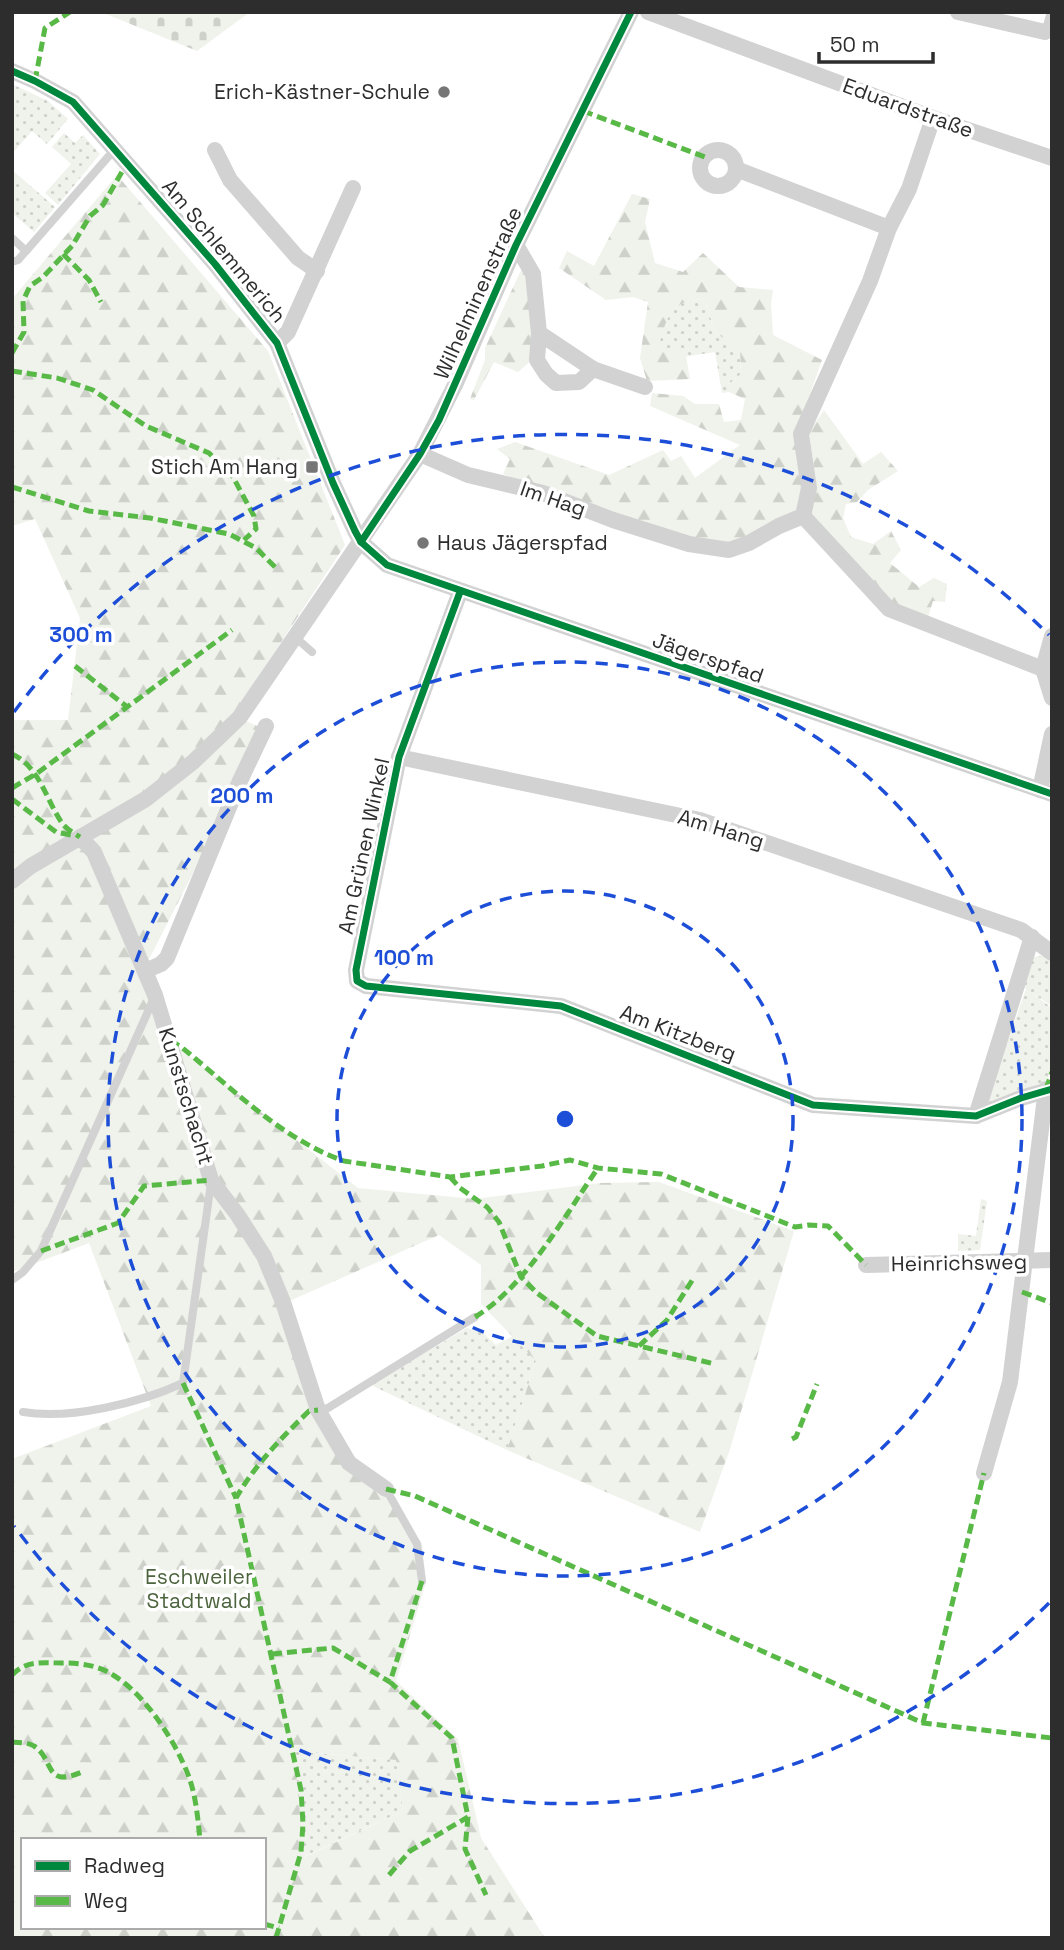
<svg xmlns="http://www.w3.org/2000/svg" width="1064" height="1950" font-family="'Space Grotesk',sans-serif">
<defs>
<pattern id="grass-dots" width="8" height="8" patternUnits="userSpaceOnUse" patternTransform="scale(1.75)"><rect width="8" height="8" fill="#eff3eb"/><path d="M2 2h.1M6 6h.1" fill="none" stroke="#cdd1ca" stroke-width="1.8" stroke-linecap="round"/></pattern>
<pattern id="forest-firs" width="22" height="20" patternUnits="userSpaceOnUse" patternTransform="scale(1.75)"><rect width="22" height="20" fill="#eff3eb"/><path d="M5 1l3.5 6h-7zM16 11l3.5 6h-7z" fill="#cdd1ca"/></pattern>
<pattern id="cemetery-stones" width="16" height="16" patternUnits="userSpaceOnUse" patternTransform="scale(1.75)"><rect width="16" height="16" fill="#eff3eb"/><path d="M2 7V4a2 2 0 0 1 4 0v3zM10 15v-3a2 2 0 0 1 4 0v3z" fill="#cdd1ca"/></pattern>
</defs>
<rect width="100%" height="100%" fill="#fff"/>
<g fill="url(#grass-dots)">
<polygon points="12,84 48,101 68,119 47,144 32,131 12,154"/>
<polygon points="64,133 75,143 83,135 100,154 58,205 45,193 71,164 52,147"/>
<polygon points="12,170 55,207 34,232 12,213"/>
<path d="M 706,299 L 714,332 L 740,349 L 741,374 L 729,384 L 729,392 L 722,393 L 715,352 L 683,357 L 658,345 C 668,314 670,301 706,299 Z"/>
<polygon points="1043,956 1052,963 1052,1006 1032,993 1052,1008 1052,1065 1047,1081 986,1104 1026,989 1024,987 1033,957"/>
<polygon points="981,1199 987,1201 980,1250 958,1251 958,1234 976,1236"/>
<polygon points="467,1328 482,1332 496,1345 513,1336 536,1361 507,1450 371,1385"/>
<polygon points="293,1751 396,1760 403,1811 303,1857"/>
</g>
<g fill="url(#forest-firs)" fill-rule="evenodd">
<path d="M 117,175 L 268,351 L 345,545 L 233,715 L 266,730 L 142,973 L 165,1037 L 358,1188 L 474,1199 L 600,1183 L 659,1182 L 794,1231 L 730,1449 L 700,1532 L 507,1450 L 536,1361 L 481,1304 L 481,1265 L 439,1235 L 278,1306 L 310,1412 L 346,1468 L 395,1502 L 422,1544 L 426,1582 L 396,1681 L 458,1739 L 481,1838 L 545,1938 L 12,1938 L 12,1459 L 151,1406 L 89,1243 L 12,1272 L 12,720 L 68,720 L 80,618 L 35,519 L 12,526 L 12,299 ZM 294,1751 L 396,1760 L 403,1811 L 304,1857 ZM 23,1840 L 264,1840 L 264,1927 L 23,1927 Z"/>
<path d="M 632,194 L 650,199 L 645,222 L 655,263 L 683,272 L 703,253 L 739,287 L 773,290 L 771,304 L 773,335 L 822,360 L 796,434 L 805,484 L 801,514 L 728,548 L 621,517 L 503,474 L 510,459 L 497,449 L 515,442 L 609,475 L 663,450 L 671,461 L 681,456 L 695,478 L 740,445 L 650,406 L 652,393 L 683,396 L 695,404 L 719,404 L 724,422 L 741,420 L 745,399 L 729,392 L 729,384 L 741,374 L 740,349 L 714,332 L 706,299 C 670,301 668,314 659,345 L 686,356 L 690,379 L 647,381 L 640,358 L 648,302 L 633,297 L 606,300 L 559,268 L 567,251 L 594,266 Z"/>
<path d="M 522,268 C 537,288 533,335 533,359 L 518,372 L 494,362 L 474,400 L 470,399 L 485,360 L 485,348 Z"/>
<polygon points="824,410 863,464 881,452 898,471 868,490 857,502 846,504 843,518 851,537 873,544 891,531 901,550 890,563 919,587 934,578 947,584 945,602 933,601 927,620 893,605 811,516 816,481 809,432"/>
</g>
<polygon fill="url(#cemetery-stones)" points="101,12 250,12 197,51"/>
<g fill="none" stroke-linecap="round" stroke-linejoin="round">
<g stroke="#d2d2d2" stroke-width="8">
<polyline points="1045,32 1051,12"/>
<polyline points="12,238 26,251"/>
<polyline points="12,262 18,260 26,251 115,149"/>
<polyline points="295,637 312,652"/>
<polyline points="12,1280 23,1272 41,1251 154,998"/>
<polyline points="318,1410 328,1408 475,1317"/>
<path d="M 23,1412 C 69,1420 140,1403 183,1383 L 211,1183"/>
<polyline points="386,1489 417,1544 422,1581"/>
</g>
<g stroke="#d2d2d2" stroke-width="16">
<polyline points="648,12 933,118 1052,158"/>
<polyline points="958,12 1045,32"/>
<polyline points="12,71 35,81 73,102 215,264 277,343 333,483 355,531 361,542 387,565 1052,794"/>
<polyline points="215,150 230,180 298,258 317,271"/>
<circle cx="718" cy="168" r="18"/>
<polyline points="736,169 889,228"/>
<polyline points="516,245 533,274 539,333 537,360 546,374 556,383 579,382 593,369 539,333"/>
<polyline points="277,343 288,332 353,188"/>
<polyline points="593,369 645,387"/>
<polyline points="420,454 468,475 543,493 613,520 689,544 729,550 749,543 779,526 803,516 809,488 801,434 870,281 889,228 909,189 933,118"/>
<polyline points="803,516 889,609 1043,669"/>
<polyline points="460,592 399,757 356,970 357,981 366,986 561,1006 813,1105 976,1116 1021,1098 1052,1089"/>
<polyline points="1052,636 1043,669 1052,698"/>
<polyline points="399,757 700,820 1021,930 1052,953"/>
<polyline points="1040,790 1052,734"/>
<polyline points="80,837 94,852 155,995 211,1180 237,1214 264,1256 283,1302 318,1410 349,1463 386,1489"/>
<polyline points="12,881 31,866 146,799 193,762 240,717 420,454 455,385 516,245 631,12"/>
<polyline points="145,971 161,964 167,958 239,783 266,726"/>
<polyline points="976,1116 1032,937"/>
<polyline points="866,1265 1052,1260"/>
<polyline points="984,1473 1010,1382 1046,1089"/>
</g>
<g stroke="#58b947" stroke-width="5" stroke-dasharray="10 5" stroke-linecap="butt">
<polyline points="35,81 45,28 70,12"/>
<polyline points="583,111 705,157"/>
<polyline points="63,254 89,280 101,302"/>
<polyline points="12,353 24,332 23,301 30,286 43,277 72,246 90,216 103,205 127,163"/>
<polyline points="12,371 57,378 93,390 146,426 209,453 233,477 254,516 256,529 244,540"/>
<polyline points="12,487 89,511 150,518 229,534 256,548 276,568"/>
<polyline points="75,666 126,706"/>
<path d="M 12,754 C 40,767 46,800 62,823 C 66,829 74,833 80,837"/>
<polyline points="12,788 36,774 232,630"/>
<polyline points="12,799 56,832 71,835"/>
<path d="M 170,1041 L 180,1046 C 231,1087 281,1139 344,1161 L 450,1177 L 542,1166 L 570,1160 L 598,1168 L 661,1174 L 795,1227 L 809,1225 L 828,1226 L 866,1265"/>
<polyline points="1046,1089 1052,1072"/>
<polyline points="450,1177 460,1188 487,1207 499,1222 521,1277 537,1293 597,1336 715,1364"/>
<polyline points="41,1251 118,1223 144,1186 211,1180"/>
<polyline points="1022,1292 1052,1303"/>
<path d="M 475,1317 C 527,1285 563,1218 598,1168"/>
<polyline points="639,1346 667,1320 693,1279"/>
<polyline points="183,1383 236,1498"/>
<polyline points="792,1439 796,1437 817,1384"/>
<polyline points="386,1489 415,1496 923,1723 1052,1738"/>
<polyline points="422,1581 390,1682 452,1738 468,1817 465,1849 486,1895"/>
<polyline points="272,1654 333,1648 390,1682"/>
<path d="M 12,1675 C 26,1660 43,1663 62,1663 C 79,1663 98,1665 113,1675 C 145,1694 176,1742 189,1777 C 196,1797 198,1819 200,1840"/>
<polyline points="923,1723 984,1473"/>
<path d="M 12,1742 C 19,1743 28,1742 34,1746 C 55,1759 43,1790 84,1771"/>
<polyline points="389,1875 410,1851 468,1817"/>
<polyline points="264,1924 279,1928"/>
<path d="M 276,1938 L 301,1852 L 303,1824 L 301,1790 L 236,1498 C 255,1465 281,1438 309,1411 L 318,1410"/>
</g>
<g stroke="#fff" stroke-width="11">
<g id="cycleway">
<polyline points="12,71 35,81 73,102 215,264 277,343 333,483 355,531 361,542 387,565 1052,794"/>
<polyline points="361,542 420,454 439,420 516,245 631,12"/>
<polyline points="460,592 399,757 356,970 357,981 366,986 561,1006 813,1105 976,1116 1021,1098 1052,1089"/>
</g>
</g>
<use href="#cycleway" stroke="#00873e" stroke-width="7"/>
</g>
<g fill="none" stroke="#1d4ed8" stroke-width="3.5" stroke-dasharray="12 9">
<circle cx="565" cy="1119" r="228"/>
<circle cx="565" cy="1119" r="457"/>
<path d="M1049 1603A685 685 0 0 1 14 1526M14 712A685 685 0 0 1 1049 635"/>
</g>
<g fill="#767676" stroke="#fff" stroke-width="2.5">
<circle cx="444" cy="92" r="7"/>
<rect x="305" y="460" width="14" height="14" rx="3.5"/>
<circle cx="423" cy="543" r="7"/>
</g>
<g text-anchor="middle" stroke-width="7" stroke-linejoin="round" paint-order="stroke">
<g font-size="21" fill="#2d2d2d" stroke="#fff" text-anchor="end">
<text x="430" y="99">Erich-Kästner-Schule</text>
<text x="298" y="474">Stich Am Hang</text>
<text x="437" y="550" text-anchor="start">Haus Jägerspfad</text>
</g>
<g font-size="21" fill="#2d2d2d" stroke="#fff">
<text transform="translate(908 108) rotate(20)" y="7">Eduardstraße</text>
<text transform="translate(224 251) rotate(50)" y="7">Am Schlemmerich</text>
<text transform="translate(478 293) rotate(-66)" y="7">Wilhelminenstraße</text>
<text transform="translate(553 499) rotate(19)" y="7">Im Hag</text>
<text transform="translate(708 658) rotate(19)" y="7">Jägerspfad</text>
<text transform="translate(721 829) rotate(17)" y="7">Am Hang</text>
<text transform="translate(364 846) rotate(-78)" y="7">Am Grünen Winkel</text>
<text transform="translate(678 1033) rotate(21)" y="7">Am Kitzberg</text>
<text transform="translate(186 1096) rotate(73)" y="7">Kunstschacht</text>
<text transform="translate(959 1263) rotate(-1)" y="7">Heinrichsweg</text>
</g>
<g font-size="21" fill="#4d653e" stroke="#fff">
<text x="199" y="1584">Eschweiler<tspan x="199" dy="24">Stadtwald</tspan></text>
</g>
</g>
<circle cx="565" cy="1119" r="10" fill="#1d4ed8" stroke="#fff" stroke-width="3.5"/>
<g font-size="21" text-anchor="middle" font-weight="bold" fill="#1d4ed8" stroke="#fff" stroke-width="7" stroke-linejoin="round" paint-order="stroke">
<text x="81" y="642">300 m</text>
<text x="242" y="803">200 m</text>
<text x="404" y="965">100 m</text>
</g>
<rect width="1064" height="1950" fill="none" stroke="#2d2d2d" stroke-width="28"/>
<rect x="21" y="1838" width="245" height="91" fill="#ffffff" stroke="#ababab" stroke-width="2"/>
<rect x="35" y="1861" width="35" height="10" fill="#00873e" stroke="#ababab" stroke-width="2"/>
<text x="84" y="1873" font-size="21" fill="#2d2d2d">Radweg</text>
<rect x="35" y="1896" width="35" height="10" fill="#58b947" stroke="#ababab" stroke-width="2"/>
<text x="84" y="1908" font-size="21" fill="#2d2d2d">Weg</text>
<path d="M819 52v10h114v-10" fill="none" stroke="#2d2d2d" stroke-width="3.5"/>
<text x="830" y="52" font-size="21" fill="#2d2d2d" stroke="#ffffff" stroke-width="5" paint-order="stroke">50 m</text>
</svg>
